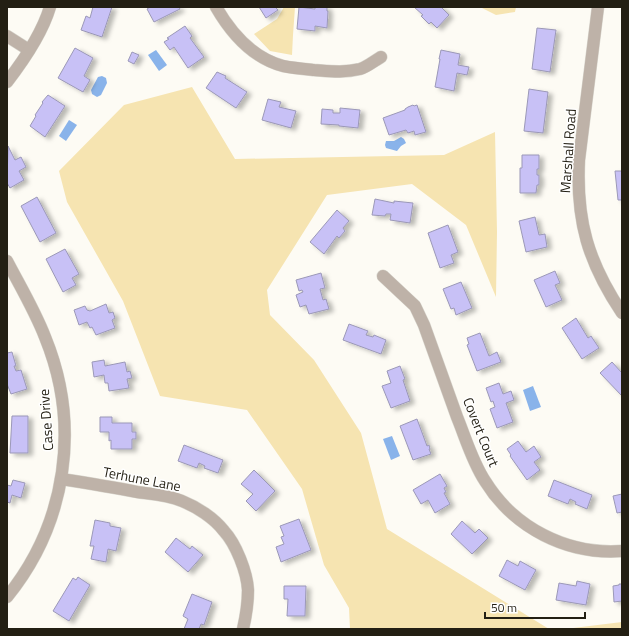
<svg xmlns="http://www.w3.org/2000/svg" width="629" height="636" font-family="'Titillium Web',sans-serif">
<defs>
<filter id="shadow"><feDropShadow dx="4.5" dy="2.5" stdDeviation="2" flood-color="#0004"/></filter>
</defs>
<rect width="100%" height="100%" fill="#fdfbf4"/>
<g fill="#f6e4b1">
<polygon points="284,7 295,7 293,35 292,55 270,51 254,34 277,19"/>
<polygon points="480,7 516,7 515,12 496,15"/>
<polygon points="192,87 235,159 444,155 495,132 497,232 496,297 466,225 412,184 327,195 267,290 270,315 314,360 361,433 387,529 549,629 350,629 349,608 324,565 302,489 247,410 160,396 123,301 67,202 59,171 124,105"/>
<polygon points="622,622 622,629 565,629"/>
</g>
<g fill="#89b3ea">
<polygon points="156,50 167,65 159,71 148,55"/>
<polygon points="102,76 106,78 107,83 101,95 97,97 92,94 91,90 98,77"/>
<polygon points="69,120 77,125 66,141 59,136"/>
<polygon points="401,137 404,139 406,143 401,146 397,151 386,148 385,145 386,141 394,141"/>
<polygon points="533,386 541,407 530,411 523,390"/>
<polygon points="392,436 400,456 391,460 383,439"/>
</g>
<g fill="#c8c1f6" stroke="#9b98b7" filter="url(#shadow)">
<polygon points="93,7 112,7 102,37 81,30 86,16 90,18"/>
<polygon points="150,7 179,7 180,9 154,22 147,9"/>
<polygon points="259,7 275,7 278,10 266,18"/>
<polygon points="299,7 315,9 315,7 327,7 327,11 328,11 327,28 315,26 315,31 297,29"/>
<polygon points="414,7 441,7 449,15 437,28 431,22 429,24 421,16 423,15"/>
<polygon points="185,26 192,36 190,38 204,57 188,68 174,47 170,50 164,42 169,39 167,38"/>
<polygon points="537,28 556,30 550,72 532,69"/>
<polygon points="75,48 93,58 84,76 90,80 83,92 58,78"/>
<polygon points="441,50 460,54 458,65 469,67 467,75 457,73 454,91 435,87 440,59 439,59"/>
<polygon points="132,52 139,55 134,64 128,61"/>
<polygon points="217,72 226,76 225,78 247,92 236,108 206,88"/>
<polygon points="529,89 548,92 543,133 524,131"/>
<polygon points="48,95 65,106 45,137 30,126 36,116 35,115 43,103 42,102"/>
<polygon points="268,99 281,102 279,107 296,111 291,128 262,120"/>
<polygon points="413,105 414,106 417,105 426,132 415,135 414,131 408,133 406,130 389,135 383,118 405,110 405,109 408,107"/>
<polygon points="340,108 360,110 358,128 339,126 339,125 321,124 322,109 333,110 333,113 340,113"/>
<polygon points="8,146 15,160 21,157 26,167 19,171 24,180 10,188 7,183"/>
<polygon points="522,155 539,155 539,169 537,169 537,175 539,175 539,185 537,185 536,193 520,193 520,168 522,168"/>
<polygon points="615,171 622,171 622,200 618,200"/>
<polygon points="37,197 56,233 40,242 21,206"/>
<polygon points="375,199 394,203 394,201 413,203 410,223 390,220 391,214 386,214 385,216 372,215"/>
<polygon points="337,210 349,221 343,228 345,231 339,238 337,236 324,254 310,242"/>
<polygon points="535,217 539,235 545,234 547,247 526,252 519,221"/>
<polygon points="448,225 458,252 451,255 454,263 440,268 428,233"/>
<polygon points="65,249 79,274 72,278 76,285 63,292 46,259"/>
<polygon points="555,271 560,283 555,285 562,300 546,307 534,280"/>
<polygon points="321,273 325,288 320,289 323,300 326,299 329,309 309,314 306,305 300,307 296,295 303,292 302,290 299,291 296,280"/>
<polygon points="461,282 472,308 456,315 454,308 451,309 443,289"/>
<polygon points="106,304 109,313 113,312 115,318 112,320 115,328 96,335 92,327 90,328 87,322 79,325 74,310 85,306 87,310 90,311"/>
<polygon points="576,318 588,338 591,336 599,348 582,359 562,328"/>
<polygon points="349,324 368,331 366,335 373,337 374,335 386,340 381,354 343,340"/>
<polygon points="480,333 489,356 497,352 501,362 477,371 467,345 469,344 467,338"/>
<polygon points="12,352 16,366 14,366 16,371 21,370 27,389 11,394 7,384 7,353"/>
<polygon points="104,360 105,366 125,362 127,372 130,371 132,378 127,379 129,388 109,391 108,383 105,383 104,375 94,377 92,362"/>
<polygon points="612,362 622,373 622,396 600,373"/>
<polygon points="400,366 405,379 403,380 410,401 391,408 382,386 391,383 387,371"/>
<polygon points="499,383 503,394 511,391 514,400 506,403 513,422 497,428 490,409 495,407 493,401 491,402 486,388"/>
<polygon points="12,416 28,416 28,453 10,453"/>
<polygon points="100,417 112,417 112,423 132,423 132,432 136,432 136,439 132,439 132,449 111,449 111,440 109,441 109,432 100,432"/>
<polygon points="417,419 427,446 429,445 430,449 429,449 431,454 413,460 400,426"/>
<polygon points="518,441 526,452 534,446 541,457 534,462 540,470 527,480 510,456 511,455 507,449"/>
<polygon points="184,445 223,460 218,473 204,468 205,466 199,463 197,468 178,461"/>
<polygon points="254,470 275,491 256,511 246,501 253,494 241,484"/>
<polygon points="440,474 447,486 444,488 446,492 444,493 450,504 435,513 428,500 421,504 413,490"/>
<polygon points="13,480 25,483 21,498 12,495 10,503 7,502 7,503 7,485 11,486"/>
<polygon points="554,480 592,495 587,509 575,504 576,502 570,499 568,504 548,496"/>
<polygon points="622,494 622,512 617,513 613,496"/>
<polygon points="299,519 311,550 281,562 276,547 284,544 281,537 284,536 280,526"/>
<polygon points="95,520 110,523 110,526 121,528 116,551 108,549 106,562 91,559 94,546 90,546"/>
<polygon points="462,521 475,533 479,529 488,538 472,554 451,534"/>
<polygon points="176,538 190,549 192,546 203,555 188,572 165,552"/>
<polygon points="507,560 518,566 520,561 536,570 525,590 499,576"/>
<polygon points="78,577 90,585 69,621 53,611 73,578 76,580"/>
<polygon points="577,581 590,584 586,605 556,600 559,583 576,586"/>
<polygon points="619,584 622,584 622,601 614,602 613,586 619,585"/>
<polygon points="284,586 306,586 305,616 287,616 288,599 284,599"/>
<polygon points="192,594 212,602 204,625 201,624 199,629 184,629 188,619 183,616"/>
</g>
<g fill="none" stroke-linecap="round" stroke-linejoin="round">
<g stroke="#dad8d0" stroke-width="13">
<g id="minor">
<path d="M 216,7 C 231,33 253,58 283,66 C 293,68 304,69 314,70 C 329,71 344,73 360,69 C 367,67 374,61 381,57"/>
<path d="M 598,7 L 579,160 C 576,221 588,262 622,313"/>
<polyline points="7,36 29,50"/>
<path d="M 7,82 C 24,60 42,34 50,7"/>
<path d="M 7,261 C 20,286 35,311 45,337 C 81,425 67,523 7,597"/>
<path d="M 383,276 L 415,306 L 424,325 C 435,356 446,386 457,417 C 466,439 472,461 485,481 C 514,528 567,555 622,551"/>
<path d="M 61,479 C 87,483 112,487 137,492 C 152,494 168,495 182,501 C 197,507 214,518 224,531 C 236,544 247,572 248,590 C 248,603 246,616 243,629"/>
</g>
</g>
<use href="#minor" stroke="#beb2a8" stroke-width="12"/>
</g>
<g text-anchor="middle" stroke-width="3" stroke-linejoin="round" paint-order="stroke">
<g font-size="14" fill="#231f13" stroke="#fff">
<text transform="translate(568 151) rotate(-86)" y="5">Marshall Road</text>
<text transform="translate(46 420) rotate(-94)" y="5">Case Drive</text>
<text transform="translate(481 432) rotate(68)" y="5">Covert Court</text>
<text transform="translate(142 479) rotate(11)" y="5">Terhune Lane</text>
</g>
</g>
<rect width="629" height="636" fill="none" stroke="#231f13" stroke-width="16"/>
<path d="M485 612v6h100v-6" fill="none" stroke="#231f13" stroke-width="2"/>
<text x="491" y="612" font-size="12" fill="#231f13" stroke="#ffffff" stroke-width="3" paint-order="stroke">50 m</text>
</svg>
